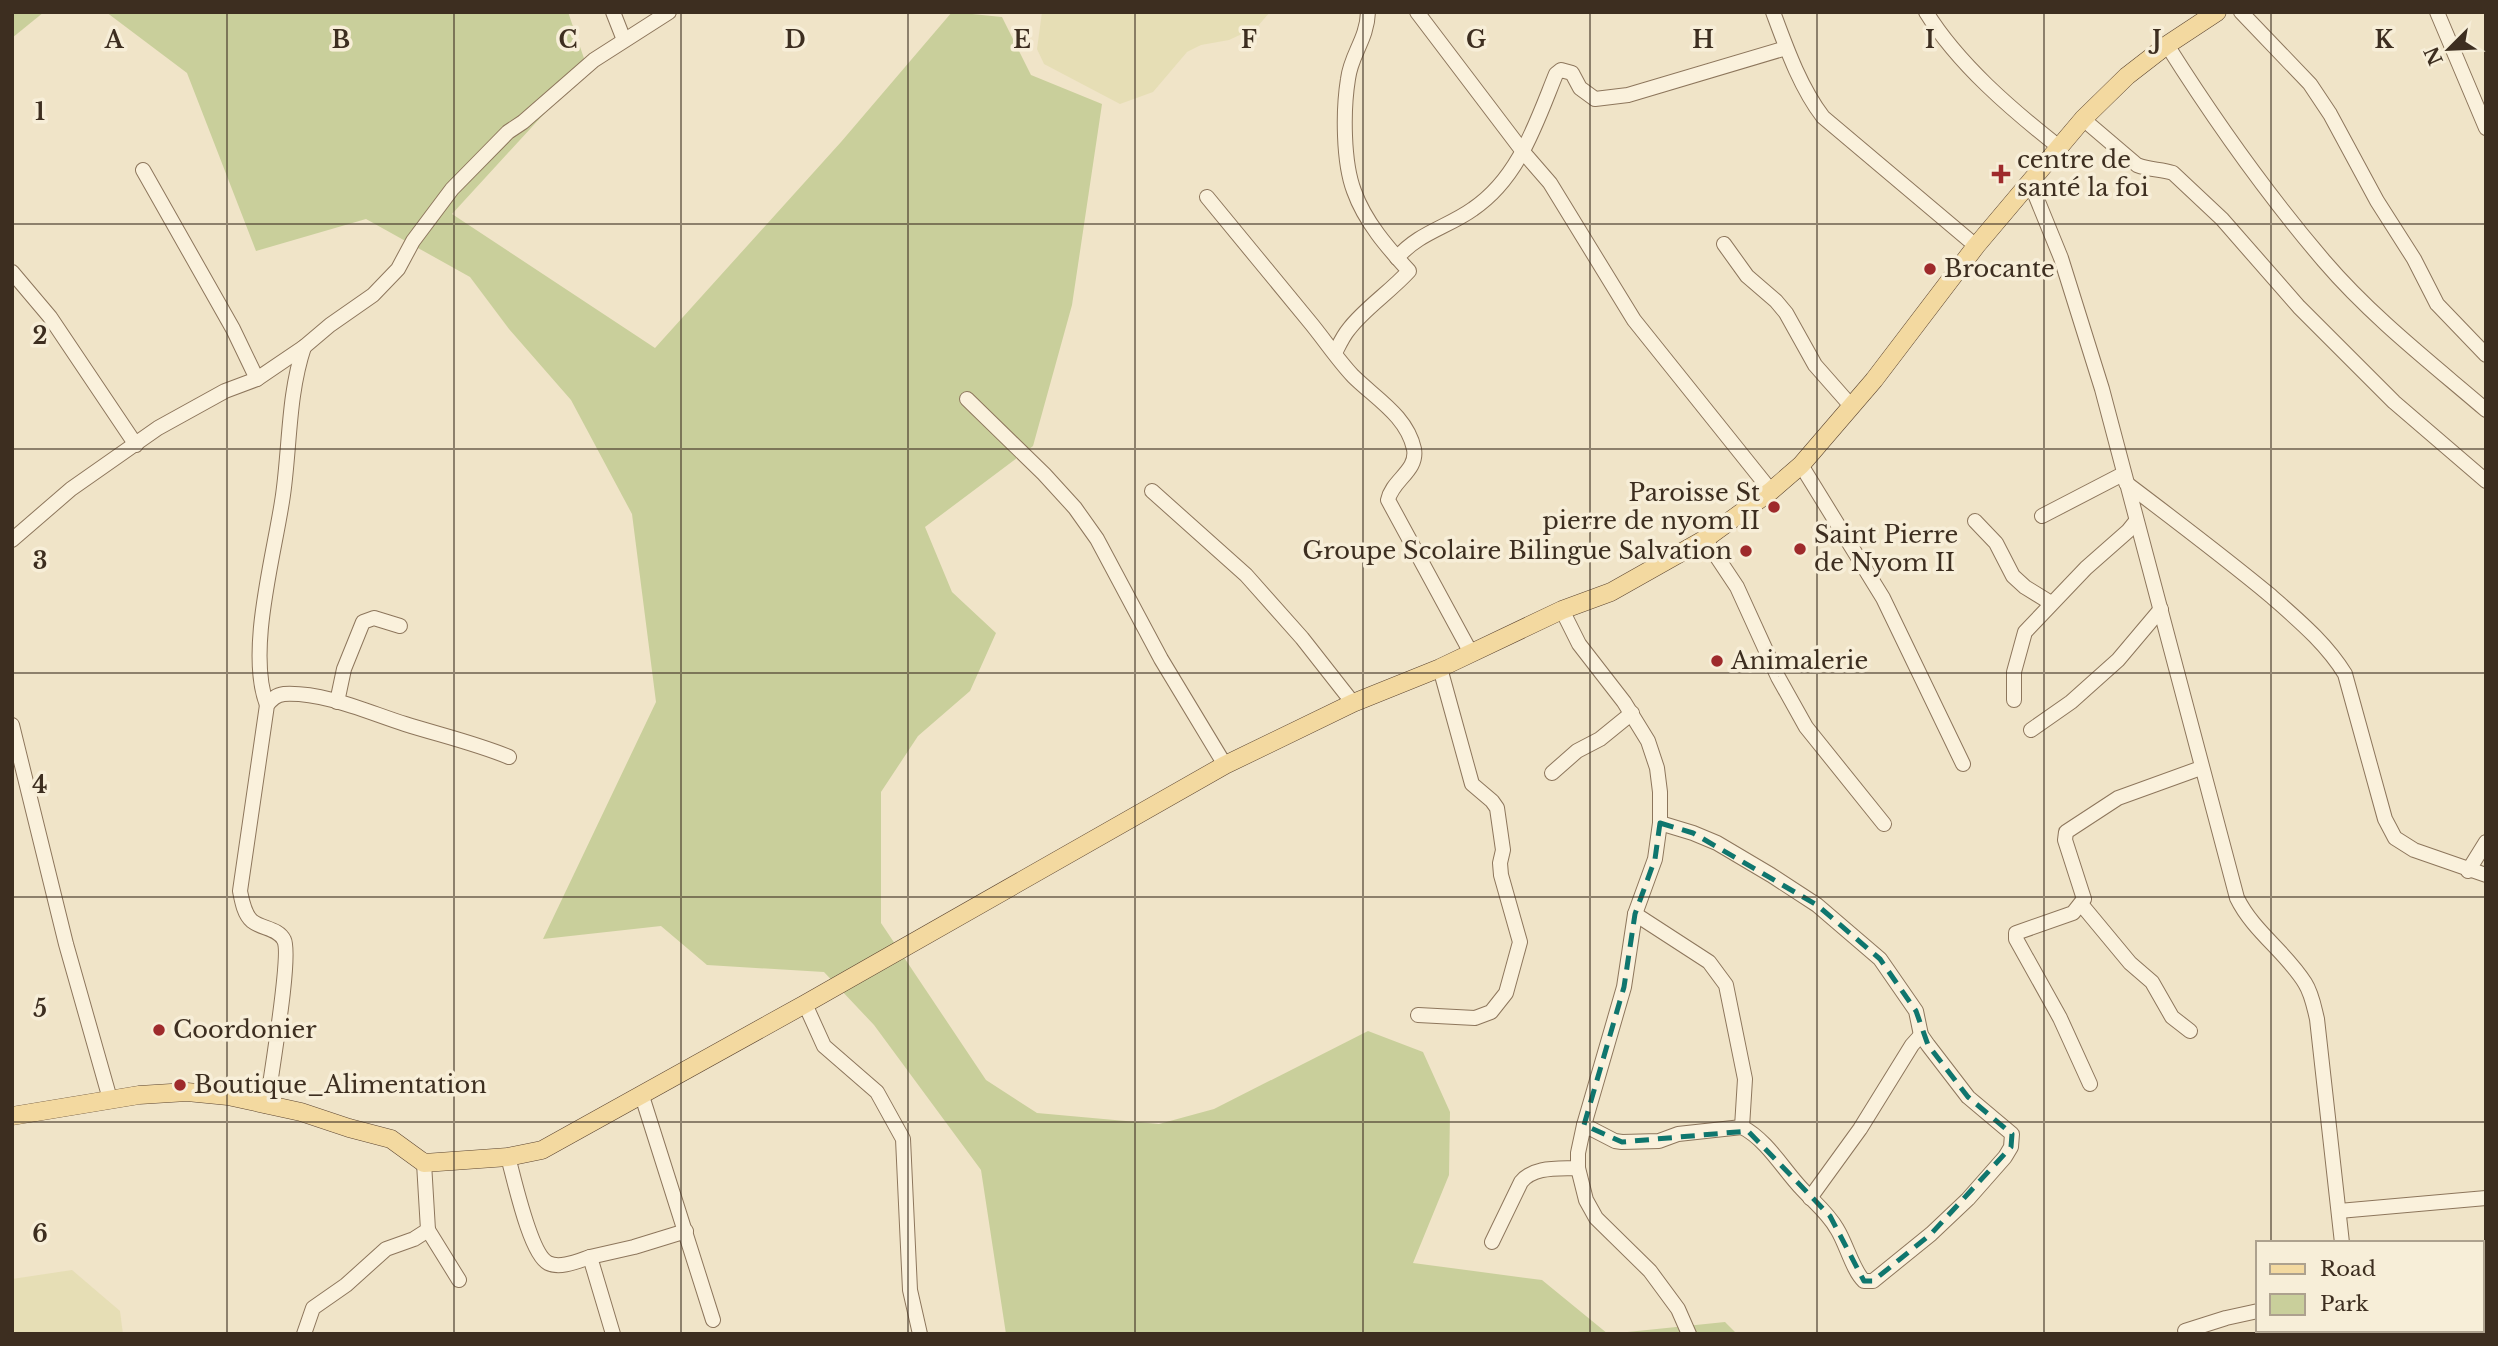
<svg xmlns="http://www.w3.org/2000/svg" width="2498" height="1346" font-family="'Libre Baskerville',serif">
<rect width="100%" height="100%" fill="#f0e4c8"/>
<g fill="#e6deb5">
<polygon points="1042,12 1270,12 1257,27 1229,40 1201,45 1187,52 1153,92 1120,104 1044,64 1037,49"/>
<polygon points="72,1270 120,1311 123,1334 12,1334 12,1279"/>
</g>
<g fill="#c9cf9b">
<polygon points="12,12 44,12 12,38"/>
<polygon points="106,12 568,12 587,67 452,214 655,348 841,142 952,12 1002,17 1031,75 1102,104 1072,305 1033,446 925,527 952,592 996,633 970,691 918,736 881,792 881,923 986,1080 1037,1113 1159,1124 1214,1109 1368,1031 1423,1052 1450,1112 1449,1175 1413,1263 1542,1280 1608,1334 1725,1322 1737,1334 1006,1334 981,1170 874,1025 824,972 707,965 661,926 543,939 656,702 632,514 571,400 509,329 470,277 366,219 256,251 187,73"/>
</g>
<g fill="none" stroke-linecap="round" stroke-linejoin="round">
<g stroke="#8d765c" stroke-width="16">
<g id="minor">
<polyline points="613,12 624,40"/>
<polyline points="1417,12 1524,153 1550,183 1634,320 1771,491"/>
<path d="M 1773,12 C 1786,47 1800,87 1823,117 L 1976,246"/>
<path d="M 1926,12 C 1958,64 2012,110 2059,147"/>
<polyline points="2241,12 2310,84 2330,114 2377,201 2414,259 2437,304 2486,355"/>
<polyline points="2437,12 2486,128"/>
<path d="M 2167,45 C 2215,121 2266,193 2324,261 C 2372,317 2430,362 2486,410"/>
<path d="M 2083,119 L 2137,165 C 2149,170 2161,169 2173,173 L 2222,219 L 2299,307 L 2394,402 L 2486,481"/>
<polyline points="143,170 233,329 257,379"/>
<path d="M 2030,182 L 2061,258 L 2102,389 L 2237,898 C 2253,931 2286,952 2305,983 C 2312,994 2314,1007 2317,1019 L 2342,1243"/>
<path d="M 1207,197 C 1241,238 1275,280 1309,321 C 1324,339 1337,359 1353,376 C 1375,398 1407,416 1414,449 C 1418,471 1392,480 1388,500 L 1471,653"/>
<polyline points="1724,244 1747,276 1776,301 1786,313 1815,365 1852,407"/>
<path d="M 1397,258 C 1418,233 1448,227 1473,209 C 1519,178 1536,123 1556,74 L 1561,70 L 1572,73 L 1580,88 L 1595,99 L 1628,95 L 1786,48"/>
<polyline points="12,272 50,317 136,445"/>
<path d="M 1335,353 C 1339,345 1343,336 1349,329 C 1364,309 1391,291 1409,271 C 1388,248 1365,222 1354,191 C 1343,162 1343,110 1348,79 C 1351,54 1367,40 1368,12"/>
<polyline points="967,399 1044,474 1075,508 1097,539 1161,659 1225,765"/>
<polyline points="1801,465 1883,598 1963,764"/>
<path d="M 2126,483 C 2175,520 2224,557 2271,596 C 2298,620 2326,643 2345,674 L 2385,819 L 2395,838 L 2414,850 L 2486,875"/>
<polyline points="1152,491 1246,575 1302,638 1353,703"/>
<polyline points="2042,516 2123,474"/>
<polyline points="1975,521 1996,543 2013,576 2025,587 2051,603"/>
<polyline points="1705,539 1737,587 1778,677 1806,727 1884,824"/>
<polyline points="12,540 71,489 158,428 225,391 257,379 304,347 330,325 373,295 398,269 413,241 452,189 508,132 523,122 594,60 669,12"/>
<polyline points="1562,610 1579,644 1624,702 1648,741 1657,768 1660,792 1660,823 1655,859 1635,914 1624,987 1584,1125 1578,1153 1578,1168 1586,1200 1596,1218 1650,1271 1678,1309 1689,1334"/>
<polyline points="2014,700 2014,672 2025,632 2086,568 2128,531 2136,521"/>
<polyline points="337,702 344,669 363,622 374,618 400,626"/>
<path d="M 267,705 C 246,651 275,553 283,495 C 290,446 288,395 304,347"/>
<polyline points="12,725 66,944 110,1099"/>
<polyline points="2031,730 2071,702 2118,660 2161,609"/>
<polyline points="1552,773 1577,751 1600,739 1632,713"/>
<polyline points="2468,871 2486,842"/>
<polyline points="2081,904 2130,963 2152,982 2172,1017 2190,1031"/>
<path d="M 1635,914 L 1709,962 L 1726,985 L 1745,1079 L 1742,1127 C 1767,1140 1783,1169 1802,1189 C 1814,1202 1828,1213 1837,1229 C 1846,1243 1853,1271 1864,1281 L 1873,1281 L 1931,1234 L 1968,1199 L 2005,1157 L 2011,1147 L 2012,1134 L 1968,1097 L 1928,1045 L 1921,1035 L 1916,1011 L 1880,959 L 1817,905 L 1771,875 L 1717,843 L 1693,833 L 1660,823"/>
<polyline points="805,1004 824,1046 877,1092 903,1139 910,1290 920,1334"/>
<polyline points="1418,1015 1475,1018 1491,1012 1506,993 1520,942 1501,875 1500,863 1503,850 1497,808 1492,801 1472,784 1440,668"/>
<polyline points="2090,1084 2060,1018 2016,939 2016,933 2073,913 2084,899 2065,840 2066,832 2118,798 2201,768"/>
<polyline points="642,1096 713,1320"/>
<path d="M 267,1106 C 270,1079 292,955 284,940 C 278,928 262,929 252,921 C 244,914 242,901 240,891 L 267,705 C 272,699 276,695 284,694 C 325,692 367,712 405,724 C 440,735 475,743 509,757"/>
<polyline points="1584,1125 1615,1141 1622,1142 1659,1141 1678,1134 1742,1127"/>
<path d="M 508,1157 C 514,1178 530,1254 548,1263 C 560,1269 578,1261 590,1257"/>
<polyline points="1810,1198 1860,1129 1912,1045 1921,1035"/>
<polyline points="2339,1211 2486,1198"/>
<polyline points="428,1230 459,1280"/>
<path d="M 1492,1242 L 1521,1182 C 1534,1166 1558,1169 1578,1168"/>
<polyline points="2482,1270 2486,1270"/>
<polyline points="2354,1330 2355,1334"/>
<polyline points="2185,1331 2226,1318 2258,1311"/>
<polyline points="304,1334 313,1308 346,1285 386,1249 414,1239 428,1230 424,1163"/>
<polyline points="613,1334 590,1257 634,1247 686,1231"/>
</g>
</g>
<g stroke="#5b4430" stroke-width="19">
<polyline id="major" points="12,1116 139,1095 187,1092 228,1096 301,1112 349,1128 391,1139 424,1163 508,1157 542,1150 805,1004 1225,765 1353,703 1440,668 1562,610 1611,592 1705,539 1771,491 1801,465 1874,380 1976,246 2083,119 2127,76 2167,45 2217,12"/>
</g>
<use href="#minor" stroke="#faf1dc" stroke-width="14"/>
<use href="#major" stroke="#f3d9a0" stroke-width="18"/>
</g>
<path fill="none" stroke="#0f766e" stroke-width="5" stroke-dasharray="14 9" stroke-linejoin="round" d="M 1660,823 L 1693,833 L 1817,905 L 1880,959 L 1916,1011 L 1928,1045 L 1968,1097 L 2012,1134 L 2011,1147 L 1931,1234 L 1873,1281 L 1864,1281 L 1830,1216 L 1748,1131 L 1622,1142 L 1584,1125 L 1624,987 L 1635,914 L 1655,859 Z"/>
<path fill="none" stroke="#3d2e20" stroke-width="2" stroke-opacity="0.55" d="M 227,12 L 227,1334M 454,12 L 454,1334M 681,12 L 681,1334M 908,12 L 908,1334M 1135,12 L 1135,1334M 1363,12 L 1363,1334M 1590,12 L 1590,1334M 1817,12 L 1817,1334M 2044,12 L 2044,1334M 2271,12 L 2271,1243M 12,224 L 2486,224M 12,449 L 2486,449M 12,673 L 2486,673M 12,897 L 2486,897M 12,1122 L 2486,1122M 2271,1330 L 2271,1334"/>
<g fill="#9e2a2b" stroke="#f7eed8" stroke-width="2.5">
<path d="M1997.5 163.5h7v7h7v7h-7v7h-7v-7h-7v-7h7z"/>
<circle cx="1930" cy="269" r="7"/>
<circle cx="1774" cy="507" r="7"/>
<circle cx="1800" cy="549" r="7"/>
<circle cx="1746" cy="551" r="7"/>
<circle cx="1717" cy="661" r="7"/>
<circle cx="159" cy="1030" r="7"/>
<circle cx="180" cy="1085" r="7"/>
</g>
<g text-anchor="middle" stroke-width="7" stroke-linejoin="round" paint-order="stroke">
<g font-size="24" fill="#3d2e20" stroke="#f7eed8" text-anchor="start">
<text x="2017" y="168">centre de<tspan x="2017" dy="28">santé la foi</tspan></text>
<text x="1944" y="277">Brocante</text>
<text x="1760" y="501" text-anchor="end">Paroisse St<tspan x="1760" dy="28">pierre de nyom II</tspan></text>
<text x="1814" y="543">Saint Pierre<tspan x="1814" dy="28">de Nyom II</tspan></text>
<text x="1732" y="559" text-anchor="end">Groupe Scolaire Bilingue Salvation</text>
<text x="1731" y="669">Animalerie</text>
<text x="173" y="1038">Coordonier</text>
<text x="194" y="1093">Boutique_Alimentation</text>
</g>
</g>
<g font-size="23" text-anchor="middle" font-weight="bold" fill="#3d2e20" stroke="#f7eed8" stroke-width="7" stroke-linejoin="round" paint-order="stroke">
<text x="114" y="48">A</text>
<text x="341" y="48">B</text>
<text x="568" y="48">C</text>
<text x="795" y="48">D</text>
<text x="1022" y="48">E</text>
<text x="1249" y="48">F</text>
<text x="1476" y="48">G</text>
<text x="1703" y="48">H</text>
<text x="1930" y="48">I</text>
<text x="2157" y="48">J</text>
<text x="2384" y="48">K</text>
<text x="40" y="120">1</text>
<text x="40" y="344">2</text>
<text x="40" y="569">3</text>
<text x="40" y="793">4</text>
<text x="40" y="1017">5</text>
<text x="40" y="1242">6</text>
</g>
<rect width="2498" height="1346" fill="none" stroke="#3d2e20" stroke-width="28"/>
<rect x="2256" y="1241" width="228" height="91" fill="#f7eed8" stroke="#ada18e" stroke-width="2"/>
<rect x="2270" y="1264" width="35" height="10" fill="#f3d9a0" stroke="#ada18e" stroke-width="2"/>
<text x="2320" y="1276" font-size="21" fill="#3d2e20">Road</text>
<rect x="2270" y="1294" width="35" height="21" fill="#c9cf9b" stroke="#ada18e" stroke-width="2"/>
<text x="2320" y="1311" font-size="21" fill="#3d2e20">Park</text>
<g transform="translate(2449 49) rotate(246)" stroke="#f7eed8" stroke-width="5" paint-order="stroke">
<path d="M0-5L12 26L0 18L-12 26Z" fill="#3d2e20"/>
<text y="-10" font-size="19" font-weight="bold" text-anchor="middle" fill="#3d2e20">N</text>
</g>
</svg>
